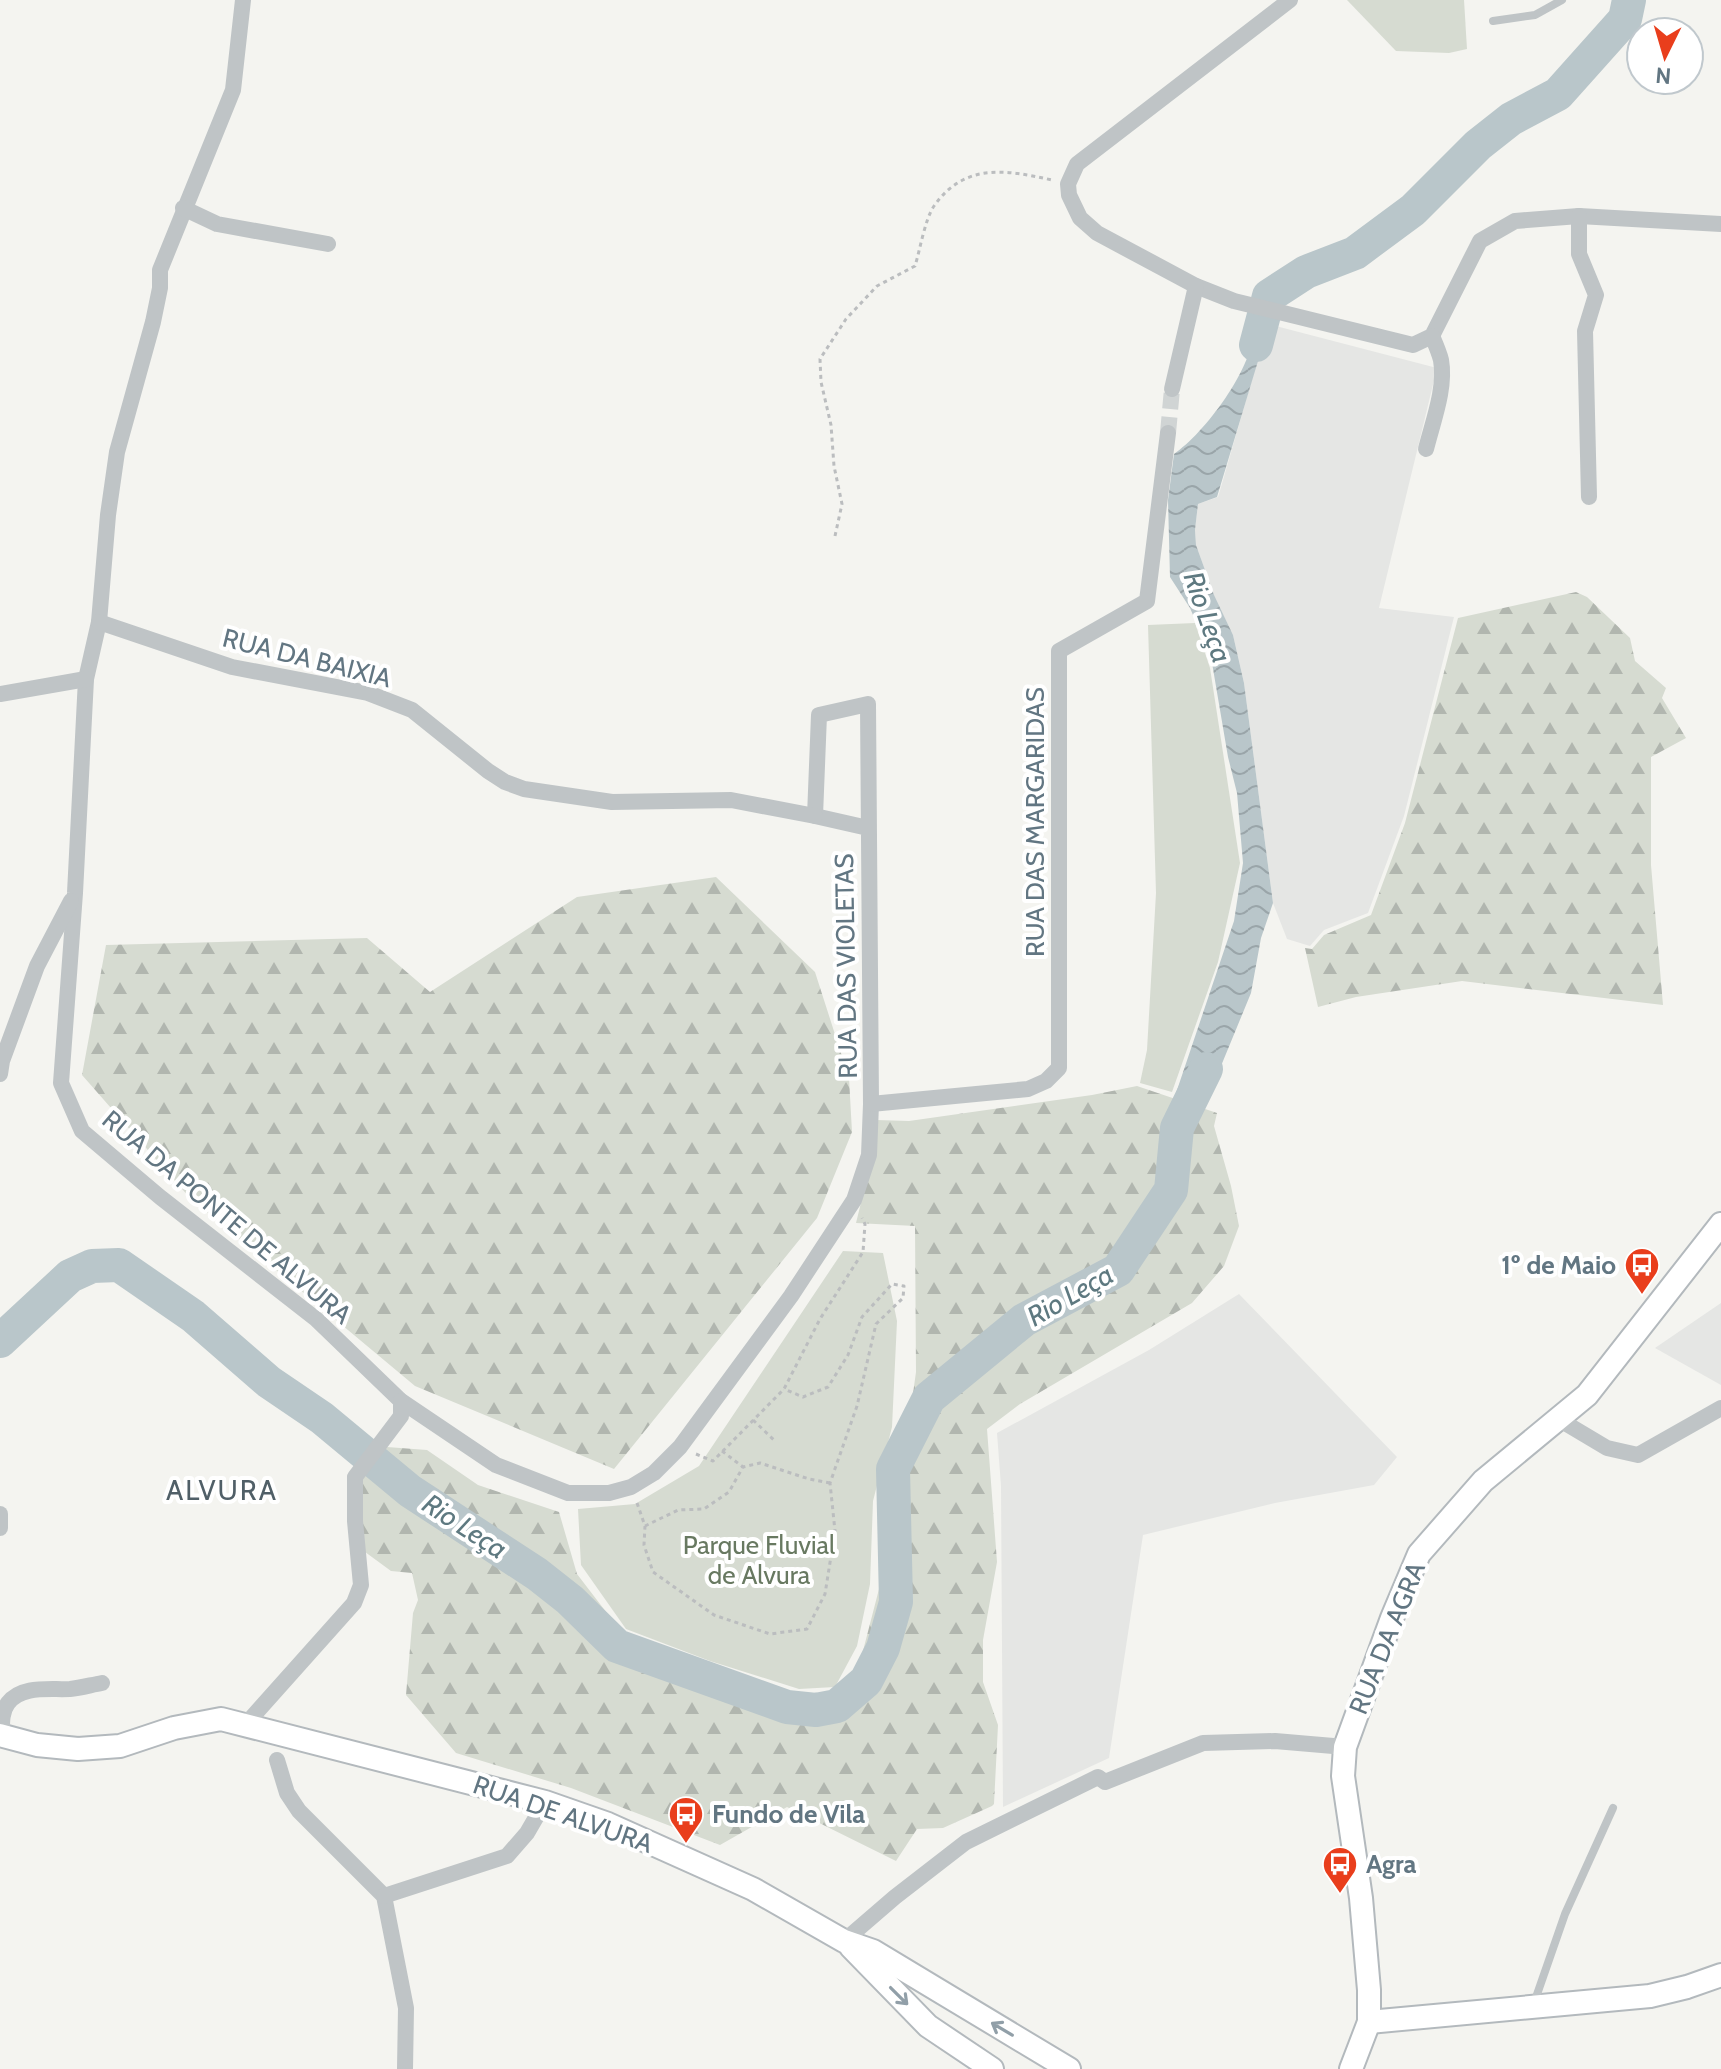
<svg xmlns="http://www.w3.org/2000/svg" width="1721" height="2069" font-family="Cabin,sans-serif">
<defs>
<pattern id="forest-firs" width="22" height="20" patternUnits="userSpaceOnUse" patternTransform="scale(2)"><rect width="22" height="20" fill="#d6dbd1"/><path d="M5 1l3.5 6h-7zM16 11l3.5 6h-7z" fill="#b1b6af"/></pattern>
<pattern id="water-waves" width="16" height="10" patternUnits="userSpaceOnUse" patternTransform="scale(2)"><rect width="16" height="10" fill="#b9c6ca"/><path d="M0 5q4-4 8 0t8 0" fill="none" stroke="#9aa5a9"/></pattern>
</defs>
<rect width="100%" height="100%" fill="#f4f4f0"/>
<g fill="#e5e6e4">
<polygon points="1268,324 1437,368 1379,608 1454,617 1404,816 1368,913 1324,930 1310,946 1287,939 1273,903 1244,683 1233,635 1214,596 1196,545 1195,530 1198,504 1218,497 1221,487"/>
<polygon points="1239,1294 1397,1457 1374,1485 1275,1503 1143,1535 1109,1758 1003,1807 1001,1486 997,1433 1149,1350"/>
<polygon points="1721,1303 1721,1385 1655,1348"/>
</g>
<g fill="#d6dbd1">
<polygon points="1347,0 1464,0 1467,49 1449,53 1396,51"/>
<polygon points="1195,623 1210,668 1240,863 1218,962 1172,1092 1140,1083 1147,1050 1156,893 1148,625"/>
<polygon points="843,1251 883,1253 897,1321 892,1427 873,1501 870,1584 857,1646 835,1687 799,1689 710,1661 626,1629 581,1565 578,1509 635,1504 699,1466"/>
</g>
<g fill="url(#forest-firs)">
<polygon points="1576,592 1587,597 1630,638 1635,661 1666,688 1662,698 1686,738 1651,757 1651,865 1663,1005 1462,981 1356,997 1318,1007 1305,948 1312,949 1324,935 1371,915 1405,823 1458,618"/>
<polygon points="716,877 815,972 849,1078 852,1132 817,1218 614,1469 415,1386 190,1198 82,1075 106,945 367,938 430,992 577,897"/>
<polygon points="1137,1086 1217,1113 1214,1126 1231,1186 1239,1226 1224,1266 1192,1303 1020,1404 987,1429 997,1562 983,1640 983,1682 998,1725 994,1804 992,1806 943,1828 917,1829 896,1861 787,1807 720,1845 571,1788 456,1753 406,1695 413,1613 418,1600 412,1573 391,1571 361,1549 359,1479 387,1447 427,1450 478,1485 559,1512 577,1574 623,1634 787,1695 827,1697 857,1674 879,1589 890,1458 911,1408 916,1372 915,1226 856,1223 872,1158 876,1120 909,1121 1092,1095"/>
</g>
<path fill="url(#water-waves)" d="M 1253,313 L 1271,318 L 1217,497 L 1198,504 L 1195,530 L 1196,545 L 1214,595 L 1233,635 L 1244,683 L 1273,903 L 1261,938 L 1251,993 L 1214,1083 L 1193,1123 L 1176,1093 L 1234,921 L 1243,863 L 1237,793 L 1228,757 L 1211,657 L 1190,608 L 1170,577 L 1168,500 L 1174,454 C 1207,432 1265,354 1253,313 Z"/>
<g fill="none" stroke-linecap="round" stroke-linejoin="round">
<g stroke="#b9c6ca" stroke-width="34">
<polyline points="1256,345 1269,296 1306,272 1355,253 1413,210 1478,145 1511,119 1558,94 1625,19 1629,0"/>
<polyline points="0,1341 70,1276 92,1266 119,1265 193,1316 269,1382 322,1418 410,1491 537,1574 570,1600 617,1646 787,1707 816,1710 837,1706 866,1681 883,1648 896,1602 893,1469 929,1398 1024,1320 1118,1270 1171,1190 1177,1128 1206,1069"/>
</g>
<polyline stroke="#d0d4d4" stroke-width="16" stroke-dasharray="16 8" stroke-linecap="butt" points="1168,433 1172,389"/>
<g stroke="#b3b9bd" stroke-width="26">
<g id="secondary">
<polyline points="0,1735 37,1745 78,1749 120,1746 174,1728 221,1719 545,1802 608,1824 753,1889 844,1941 873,1951 1069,2069"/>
<polyline points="851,1947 928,2026 992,2069"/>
<polyline points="1369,2022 1650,1996 1687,1987 1721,1975"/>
<polyline points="1351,2069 1369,2022 1369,1990 1361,1898 1343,1776 1345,1747 1392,1618 1419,1554 1483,1481 1587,1395 1721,1224"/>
</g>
</g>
<g stroke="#bbbdbf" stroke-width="3" stroke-dasharray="4 4" stroke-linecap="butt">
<path d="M 835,536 L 842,504 L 834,466 L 831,425 L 821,382 L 820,359 L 846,319 L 877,286 L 915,266 C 920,250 925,219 934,206 C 965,162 1007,170 1052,180"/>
<polyline points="753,1420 774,1440"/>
<polyline points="722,1451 743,1467"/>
<polyline points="696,1454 713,1461 784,1389 820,1319 863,1252 865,1224 862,1218"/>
<polyline points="637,1503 645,1526 644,1545 653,1572 714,1615 770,1634 807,1629 825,1594 835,1531 830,1483 857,1406 876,1324 903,1298 904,1286 892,1284 862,1317 848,1355 828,1387 803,1397 784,1389"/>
<polyline points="645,1526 678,1510 704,1509 729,1492 743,1467 760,1463 809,1479 830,1483"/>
</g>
<g stroke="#bfc4c6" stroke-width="8">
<polyline points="1493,21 1535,15 1562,0"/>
<polyline points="1534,2003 1565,1914 1613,1808"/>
</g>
<g stroke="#bfc4c6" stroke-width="16">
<polyline points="243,0 233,90 160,270 160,288 153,322 117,452 108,515 99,622 86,679 75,893 61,1083 82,1131 160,1197 316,1319 401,1401 496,1465 568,1493 609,1493 631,1487 654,1473 680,1447 791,1296 854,1200 869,1155 871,1104 868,704 819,715 815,816 868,828"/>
<polyline points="1290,0 1077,164 1068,184 1069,195 1080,218 1097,233 1196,286 1234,301 1413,345 1432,336 1480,241 1515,221 1579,216 1721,224"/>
<polyline points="183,208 217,224 328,244"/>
<polyline points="1579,216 1579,254 1596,295 1585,331 1589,497"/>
<polyline points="1172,389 1196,286"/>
<path d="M 1426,449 C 1433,421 1446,388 1441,360 C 1439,352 1435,343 1432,336"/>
<polyline points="99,622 232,667 368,693 412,710 488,771 505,782 524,789 612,802 731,800 815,816"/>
<polyline points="0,694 86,679"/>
<polyline points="0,1074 2,1061 37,966 71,901"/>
<polyline points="871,1104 1028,1089 1046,1081 1059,1068 1059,651 1147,601 1168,433"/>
<polyline points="1560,1420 1607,1448 1638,1455 1721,1408"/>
<polyline points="0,1514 0,1528"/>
<polyline points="246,1724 354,1603 361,1585 355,1521 355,1477 401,1416 401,1401"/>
<path d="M 2,1735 C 2,1725 1,1712 8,1703 C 22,1685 49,1690 70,1689 C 80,1688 91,1685 102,1683"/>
<polyline points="277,1760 287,1793 299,1811 384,1896 406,2008 405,2069"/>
<polyline points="384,1896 507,1856 527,1833 545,1802"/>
<polyline points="844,1941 895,1897 966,1842 1098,1777 1105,1782 1203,1743 1275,1741 1345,1747"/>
</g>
<use href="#secondary" stroke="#fff" stroke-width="22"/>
</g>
<defs><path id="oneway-shaft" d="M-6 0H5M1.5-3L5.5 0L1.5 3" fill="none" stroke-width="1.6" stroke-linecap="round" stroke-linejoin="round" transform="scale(2)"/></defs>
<g stroke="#919fa8">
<use href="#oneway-shaft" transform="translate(899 1996) rotate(45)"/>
<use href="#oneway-shaft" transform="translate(1002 2029) rotate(-149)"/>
</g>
<defs>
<g id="bus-pin" transform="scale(1.8)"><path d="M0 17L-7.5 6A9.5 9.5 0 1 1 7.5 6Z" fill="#e93e1c" stroke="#fff"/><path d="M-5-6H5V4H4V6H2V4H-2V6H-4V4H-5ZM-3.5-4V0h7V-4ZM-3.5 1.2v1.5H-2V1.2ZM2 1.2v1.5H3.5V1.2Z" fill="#fff"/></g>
</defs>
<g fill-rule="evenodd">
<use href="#bus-pin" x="1642" y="1265"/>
<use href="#bus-pin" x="686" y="1814"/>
<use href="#bus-pin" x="1340" y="1864"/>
</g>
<g text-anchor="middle" stroke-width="8" stroke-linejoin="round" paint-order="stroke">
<g font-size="26" fill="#627682" stroke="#fff">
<text transform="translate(307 658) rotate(14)" y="9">RUA DA BAIXIA</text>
<text transform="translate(1035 822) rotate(-90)" y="9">RUA DAS MARGARIDAS</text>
<text transform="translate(846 966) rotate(-91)" y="9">RUA DAS VIOLETAS</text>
<text transform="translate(227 1217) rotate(40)" y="9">RUA DA PONTE DE ALVURA</text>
<text transform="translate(1387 1638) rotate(-68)" y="9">RUA DA AGRA</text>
<text transform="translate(563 1814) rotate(19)" y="9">RUA DE ALVURA</text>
</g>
<g font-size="26" font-weight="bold" fill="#627682" stroke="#fff" text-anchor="start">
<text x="1616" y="1274" text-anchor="end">1º de Maio</text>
<text x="712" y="1823">Fundo de Vila</text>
<text x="1366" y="1873">Agra</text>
</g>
<g font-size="26" fill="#687961" stroke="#fff">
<text x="759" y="1554">Parque Fluvial<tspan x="759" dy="30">de Alvura</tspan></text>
</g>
<g font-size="28" font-style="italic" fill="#5e7980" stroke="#fff">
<text transform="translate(1208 617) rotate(71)" y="10">Rio Leça</text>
<text transform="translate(1070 1295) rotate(-30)" y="10">Rio Leça</text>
<text transform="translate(465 1526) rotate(33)" y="10">Rio Leça</text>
</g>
<g font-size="28" letter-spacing="2" fill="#505f67" stroke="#fff">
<text x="222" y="1500">ALVURA</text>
</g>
</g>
<g transform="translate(1665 56) rotate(185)"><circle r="38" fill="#ffffff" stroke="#c0c8cd" stroke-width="2"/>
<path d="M0-6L14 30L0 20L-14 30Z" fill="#e93e1c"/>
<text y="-12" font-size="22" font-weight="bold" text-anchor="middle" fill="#627682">N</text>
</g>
</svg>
